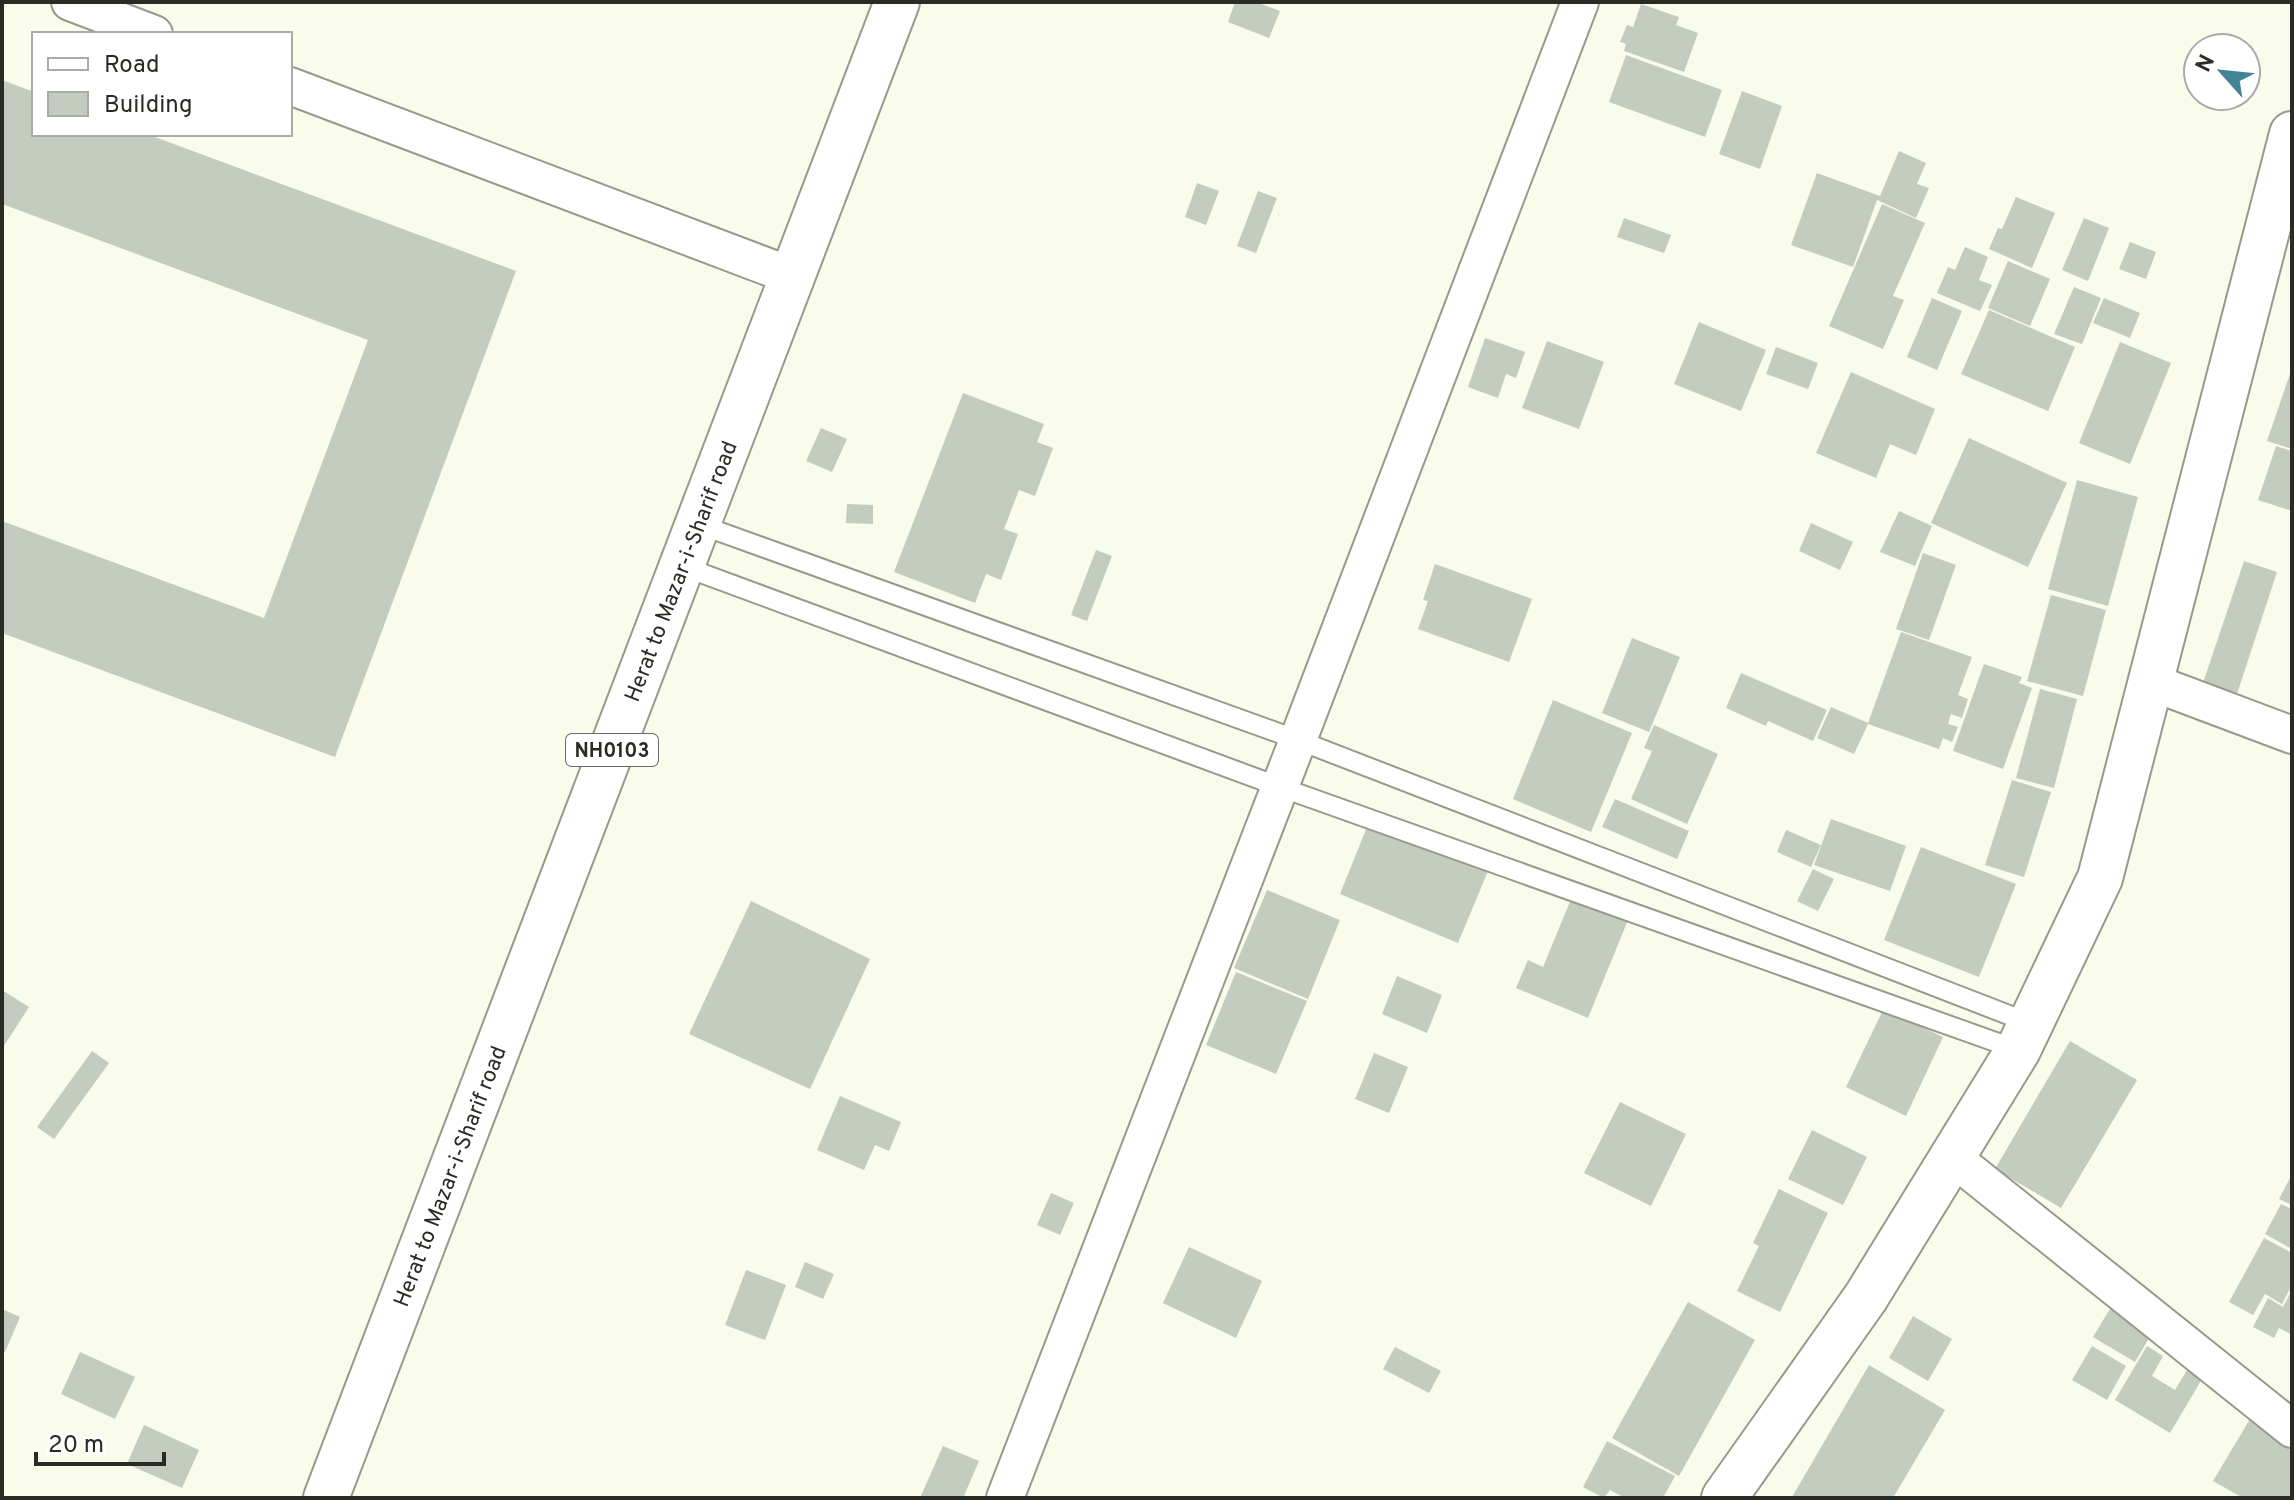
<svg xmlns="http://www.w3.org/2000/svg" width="2294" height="1500" font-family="Overpass,sans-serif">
<rect width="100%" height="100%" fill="#fafceb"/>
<g fill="#c3ccbe">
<polygon points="1235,2 1256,2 1280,11 1269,38 1228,22"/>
<polygon points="1641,4 1679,17 1676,25 1698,33 1684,72 1624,51 1626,44 1620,42 1627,25 1633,27"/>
<polygon points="1626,55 1722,90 1705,137 1609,102"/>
<polygon points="2,80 34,92 34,134 147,134 516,271 335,757 2,633 2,521 264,618 368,340 2,204"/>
<polygon points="1742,91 1782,106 1760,169 1719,154"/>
<polygon points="1899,151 1926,163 1917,184 1929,188 1916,218 1877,200 1853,267 1791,245 1817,173 1880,196"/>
<polygon points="1197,183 1219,191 1206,225 1185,217"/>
<polygon points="1258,191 1277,198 1256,253 1237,246"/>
<polygon points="2016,197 2055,213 2032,268 1989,249 1998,228 2002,229"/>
<polygon points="1882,204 1925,223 1893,296 1904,300 1883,349 1829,326"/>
<polygon points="1624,218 1671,235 1664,253 1617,237"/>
<polygon points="2084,218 2109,228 2088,281 2062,270"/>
<polygon points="2130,242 2156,252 2146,279 2119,269"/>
<polygon points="1965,247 1988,257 1979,280 1992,285 1980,311 1937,293 1948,267 1955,270"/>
<polygon points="2008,261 2050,279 2030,326 1988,308"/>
<polygon points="2074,287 2101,298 2082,344 2054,334"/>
<polygon points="1932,298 1962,311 1937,370 1907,357"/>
<polygon points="2104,298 2140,313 2130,338 2093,323"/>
<polygon points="1989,310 2075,347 2048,411 1961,374"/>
<polygon points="1699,322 1766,350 1741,411 1674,384"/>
<polygon points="1485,338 1525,352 1516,378 1506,374 1498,398 1468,387"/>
<polygon points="1547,341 1604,362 1579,429 1522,408"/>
<polygon points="2120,342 2171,363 2130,464 2079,443"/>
<polygon points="1776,347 1818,363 1808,389 1766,374"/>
<polygon points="2292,368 2292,449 2267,441"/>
<polygon points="1851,372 1935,409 1916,455 1890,444 1876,478 1816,453"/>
<polygon points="963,393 1044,424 1037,442 1053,448 1035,496 1019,490 1004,529 1018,534 1001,580 986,574 975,603 894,572"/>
<polygon points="821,428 847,439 832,472 806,461"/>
<polygon points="1969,438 2067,483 2028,567 1931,523"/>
<polygon points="2276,446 2292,451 2292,511 2258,500"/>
<polygon points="2077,480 2138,497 2108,606 2048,589"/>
<polygon points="847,504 873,505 873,524 846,523"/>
<polygon points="1899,511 1932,526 1915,566 1880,552"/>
<polygon points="1811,523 1853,542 1840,570 1799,551"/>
<polygon points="1096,550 1112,556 1087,621 1071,615"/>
<polygon points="1923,553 1956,565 1929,640 1896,629"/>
<polygon points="2244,561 2277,572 2236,697 2202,686"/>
<polygon points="1435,564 1532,599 1509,662 1418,629 1428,601 1423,600"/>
<polygon points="2051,595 2106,610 2083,696 2027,681"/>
<polygon points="1901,632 1972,657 1958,695 1968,699 1962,718 1951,714 1948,724 1958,727 1952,742 1943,738 1939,749 1868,724 1854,754 1817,738 1831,707 1868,723"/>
<polygon points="1632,638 1680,657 1649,732 1602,713"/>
<polygon points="1984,664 2022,677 2019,683 2032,688 2003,769 1953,751"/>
<polygon points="1741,673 1827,710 1813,741 1768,721 1766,726 1726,708"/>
<polygon points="2040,689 2077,699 2054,788 2016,778"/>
<polygon points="1553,700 1632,733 1591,832 1513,799"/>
<polygon points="1654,725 1718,754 1687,824 1631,799 1652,751 1644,748"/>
<polygon points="2012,780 2051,792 2024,877 1985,865"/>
<polygon points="1615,799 1689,831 1677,859 1602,827"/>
<polygon points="1831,819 1906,846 1890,891 1814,865"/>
<polygon points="1369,822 1488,871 1458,943 1340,894"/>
<polygon points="1786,830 1821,845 1811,867 1777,852"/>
<polygon points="1921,847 2016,884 1979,977 1884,940"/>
<polygon points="1813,869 1834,879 1818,911 1797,901"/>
<polygon points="1267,890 1340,920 1308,999 1234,968"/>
<polygon points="1574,892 1630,915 1588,1018 1516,988 1528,960 1543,967"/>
<polygon points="751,901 870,959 810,1089 689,1034"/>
<polygon points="1236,972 1307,1001 1276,1074 1206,1045"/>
<polygon points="1397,976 1442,995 1427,1033 1382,1014"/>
<polygon points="2,990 29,1007 2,1049"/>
<polygon points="1884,1008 1943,1037 1906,1116 1846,1087"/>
<polygon points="2070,1041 2137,1080 2061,1208 1995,1169"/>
<polygon points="92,1051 109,1063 54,1139 37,1127"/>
<polygon points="1374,1053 1408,1067 1389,1113 1355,1099"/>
<polygon points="840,1096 901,1122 889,1151 875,1145 864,1170 817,1150"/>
<polygon points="1620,1102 1686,1134 1651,1206 1584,1173"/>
<polygon points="1812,1130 1867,1157 1843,1205 1788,1179"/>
<polygon points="2292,1174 2292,1205 2279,1199"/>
<polygon points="1779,1189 1828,1213 1780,1312 1737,1291 1759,1246 1753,1243"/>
<polygon points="1051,1193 1074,1203 1060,1235 1037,1225"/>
<polygon points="2281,1204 2292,1209 2292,1249 2265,1234"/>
<polygon points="2264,1238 2292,1253 2292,1285 2282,1304 2265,1294 2253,1315 2229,1302"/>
<polygon points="1189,1247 1262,1281 1236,1338 1163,1303"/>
<polygon points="805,1262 834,1274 823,1299 795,1287"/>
<polygon points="746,1270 786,1285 765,1340 725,1325"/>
<polygon points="2292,1290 2292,1335 2279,1328 2274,1338 2253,1327 2268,1298 2283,1307"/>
<polygon points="1688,1302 1755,1340 1679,1476 1612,1438"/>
<polygon points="2114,1302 2156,1326 2135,1362 2093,1337"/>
<polygon points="2,1309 20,1317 5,1352 2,1351"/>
<polygon points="1913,1316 1952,1339 1928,1381 1889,1358"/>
<polygon points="2092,1346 2126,1366 2107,1400 2072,1380"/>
<polygon points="2147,1346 2163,1356 2152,1376 2175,1390 2187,1370 2202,1379 2170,1433 2115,1400"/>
<polygon points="1395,1347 1441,1371 1429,1393 1383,1369"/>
<polygon points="80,1352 135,1377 115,1419 61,1394"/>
<polygon points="1869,1365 1945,1410 1893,1498 1794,1498 1792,1497"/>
<polygon points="2250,1419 2292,1443 2292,1498 2243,1498 2213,1481"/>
<polygon points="144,1425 199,1450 182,1488 127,1464"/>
<polygon points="1607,1441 1675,1476 1663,1498 1625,1498 1610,1490 1604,1498 1583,1487"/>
<polygon points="943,1446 979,1461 963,1498 920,1498"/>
</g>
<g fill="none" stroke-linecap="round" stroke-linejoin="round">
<g stroke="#98998a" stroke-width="22">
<g id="service">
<polyline points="698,524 1298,740 2032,1024"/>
<polyline points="682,566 1280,787 2018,1050"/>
</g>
</g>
<g stroke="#98998a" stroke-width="40">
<g id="minor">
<polyline points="70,2 154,34"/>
<polyline points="290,86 792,276"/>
<polyline points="2151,682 2292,735"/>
<polyline points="1952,1157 2292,1429"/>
<polyline points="1005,1498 1298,740 1580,2"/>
</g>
</g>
<g stroke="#98998a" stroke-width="48">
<polyline id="tertiary" points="1724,1498 1866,1297 2018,1050 2100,878 2292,134"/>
</g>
<g stroke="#98998a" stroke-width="48">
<polyline id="trunk" points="326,1498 897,2"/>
</g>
<use href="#service" stroke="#fff" stroke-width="18"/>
<use href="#minor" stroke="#fff" stroke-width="36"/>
<use href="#tertiary" stroke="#fff" stroke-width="44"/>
<use href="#trunk" stroke="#fff" stroke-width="44"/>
</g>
<g text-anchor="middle" stroke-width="6" stroke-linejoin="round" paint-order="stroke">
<rect fill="#fff" stroke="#6b6b66" stroke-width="2" x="566" y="734" width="92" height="32" rx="6"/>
<g font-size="20" font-weight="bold" fill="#2b2b25">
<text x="612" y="757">NH0103</text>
</g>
<g font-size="22" fill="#2b2b25" stroke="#fff">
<text transform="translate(680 571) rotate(-69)" y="8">Herat to Mazar-i-Sharif road</text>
<text transform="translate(449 1176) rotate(-69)" y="8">Herat to Mazar-i-Sharif road</text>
</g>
</g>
<rect width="2294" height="1500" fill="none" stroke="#2b2b25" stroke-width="8"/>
<rect x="32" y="32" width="260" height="104" fill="#ffffff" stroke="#aaaaa8" stroke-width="2"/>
<rect x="48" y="58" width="40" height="12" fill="#ffffff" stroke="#aaaaa8" stroke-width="2"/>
<text x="104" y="72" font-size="24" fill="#2b2b25">Road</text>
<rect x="48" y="92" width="40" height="24" fill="#c3ccbe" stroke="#aaaaa8" stroke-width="2"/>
<text x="104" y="112" font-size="24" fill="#2b2b25">Building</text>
<g transform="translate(2222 72) rotate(297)"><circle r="38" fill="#ffffff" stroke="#aaaaa8" stroke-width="2"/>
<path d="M0-6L14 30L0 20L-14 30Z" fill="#428495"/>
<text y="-12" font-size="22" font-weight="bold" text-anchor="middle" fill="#2b2b25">N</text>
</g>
<path d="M36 1452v12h128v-12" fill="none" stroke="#2b2b25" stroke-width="4"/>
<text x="48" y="1452" font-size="24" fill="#2b2b25" stroke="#ffffff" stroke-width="6" paint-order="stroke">20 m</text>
</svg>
